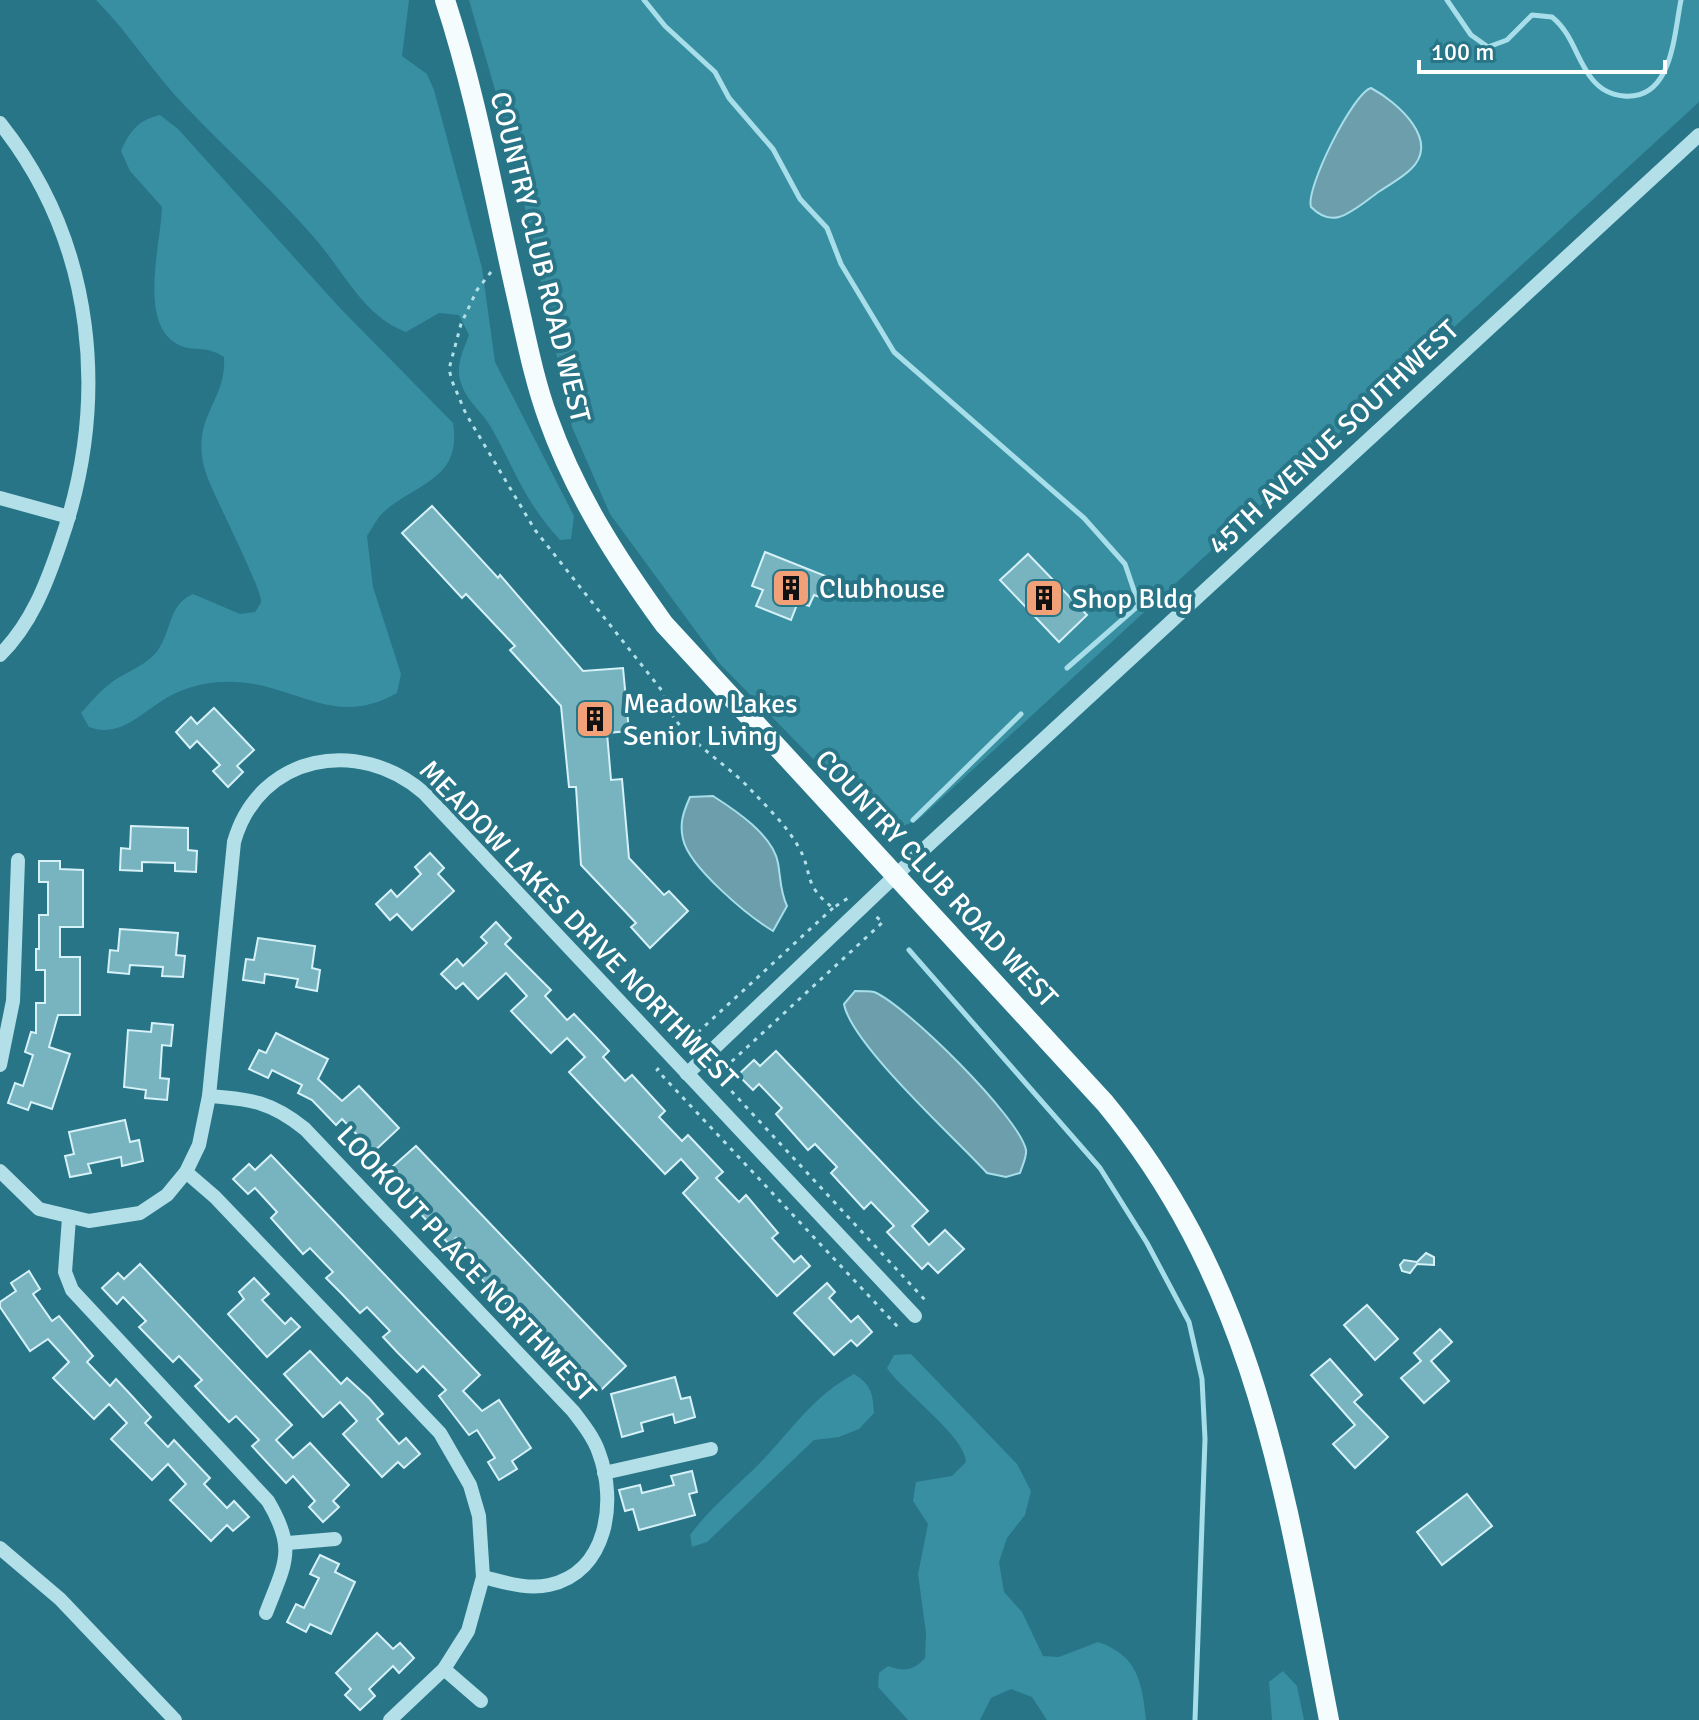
<svg xmlns="http://www.w3.org/2000/svg" width="1699" height="1720" font-family="Signika,sans-serif">
<rect width="100%" height="100%" fill="#277587"/>
<g fill="#388fa2">
<path d="M 96,0 L 409,0 L 402,56 L 427,74 L 434,90 L 482,268 L 495,362 L 574,516 L 571,539 L 560,540 C 525,502 516,472 492,429 C 484,413 466,401 461,383 C 455,366 463,351 469,335 L 459,315 L 439,313 L 406,332 C 365,317 345,274 318,242 C 277,194 230,153 186,107 C 153,73 129,33 96,0 Z"/>
<polygon points="469,0 1699,0 1699,102 918,820 898,828 875,822 720,664 610,514 572,427 513,152"/>
<path d="M 160,115 L 178,129 L 339,307 L 453,423 C 462,478 420,482 386,510 C 378,516 373,527 367,536 L 373,587 L 401,674 L 397,693 C 330,731 292,679 224,682 C 207,682 192,686 176,693 C 146,706 124,740 89,727 L 81,713 C 91,702 100,691 112,682 C 126,672 149,664 158,650 C 172,630 168,605 193,594 L 240,614 L 255,612 C 256,611 261,603 261,602 C 263,591 214,496 207,476 C 187,418 227,404 224,357 C 204,344 193,353 177,344 C 138,322 161,244 162,207 L 130,171 L 121,151 C 130,131 138,120 160,115 Z"/>
<path d="M 911,1354 L 1017,1464 L 1031,1491 L 1025,1515 L 1007,1538 L 999,1562 L 1004,1592 L 1022,1612 L 1043,1656 L 1059,1657 L 1098,1642 C 1137,1655 1142,1681 1146,1720 L 1047,1720 L 1032,1697 L 1011,1689 L 991,1698 L 980,1720 L 908,1720 L 878,1687 L 879,1673 L 888,1666 C 904,1672 913,1671 925,1658 L 926,1633 L 918,1574 L 928,1524 L 913,1501 L 916,1482 L 952,1476 L 966,1462 C 965,1436 904,1393 887,1368 L 894,1355 Z"/>
<path d="M 854,1374 C 871,1384 873,1394 874,1413 L 859,1429 L 839,1437 L 814,1440 L 707,1542 L 692,1547 L 690,1535 C 710,1508 736,1487 760,1463 C 791,1431 813,1396 854,1374 Z"/>
<polygon points="1283,1671 1297,1686 1304,1720 1272,1720 1269,1682"/>
</g>
<g fill="#6c9fab" stroke="#a7dee9" stroke-width="2">
<path d="M 1371,88 C 1397,102 1441,140 1411,169 C 1402,178 1390,184 1380,191 C 1368,199 1353,213 1339,217 C 1328,220 1318,214 1311,207 C 1305,189 1353,93 1371,88 Z"/>
<path d="M 713,796 C 735,810 773,835 778,863 C 781,880 780,891 787,906 L 773,931 C 748,916 689,867 683,839 C 679,822 684,811 690,797 Z"/>
<path d="M 855,991 C 861,991 869,991 874,992 C 905,1004 1020,1118 1026,1150 C 1027,1157 1022,1166 1020,1173 L 1006,1177 L 987,1173 C 955,1138 851,1044 844,1004 Z"/>
</g>
<g fill="none" stroke-linecap="round" stroke-linejoin="round">
<g stroke="#a7dee9" stroke-width="5">
<polyline points="644,0 665,26 715,72 729,98 773,149 800,199 827,228 841,264 894,352 1084,518 1125,564 1139,605 1067,668"/>
<path d="M 1447,0 L 1471,35 L 1488,47 L 1507,40 L 1532,15 L 1552,17 C 1573,34 1576,59 1592,79 C 1600,89 1612,95 1624,96 C 1673,100 1674,33 1681,0"/>
<polyline points="913,820 1021,714"/>
<polyline points="909,950 1100,1168 1147,1243 1189,1322 1202,1379 1205,1439 1195,1720"/>
</g>
</g>
<g fill="#77b4c0" stroke="#d6f1f7" stroke-width="2">
<polygon points="432,506 498,578 500,575 583,671 623,668 629,731 607,733 611,780 622,779 629,858 664,895 669,891 688,911 650,948 631,927 636,923 581,865 576,787 569,787 561,706 510,650 515,646 466,594 462,598 402,533"/>
<polygon points="765,552 828,577 820,597 814,595 809,606 798,602 791,620 756,606 763,590 752,586"/>
<polygon points="1028,554 1087,615 1059,642 1000,580"/>
<polygon points="214,708 254,750 237,766 243,772 228,787 213,771 220,765 197,741 190,748 176,732 191,717 197,724"/>
<polygon points="131,826 188,828 188,850 197,851 196,872 175,871 175,863 142,862 142,871 120,870 121,848 130,849"/>
<polygon points="430,853 444,868 438,874 454,891 412,930 397,914 390,920 376,904 391,890 397,897 421,874 415,867"/>
<polygon points="39,861 60,861 60,869 83,870 83,927 60,927 60,957 80,957 80,1015 58,1015 49,1047 70,1054 52,1109 31,1102 28,1110 8,1103 15,1083 23,1086 33,1055 25,1052 31,1032 36,1033 36,1003 45,1003 45,970 36,970 36,949 39,949 39,915 48,915 48,882 39,882"/>
<polygon points="496,922 511,938 505,944 551,990 545,996 567,1020 574,1014 595,1036 609,1051 603,1057 625,1081 632,1075 665,1111 659,1117 682,1141 688,1135 723,1172 716,1178 739,1202 746,1195 778,1233 772,1238 794,1262 801,1256 810,1266 777,1296 683,1193 698,1178 681,1159 665,1174 569,1072 585,1057 567,1038 551,1053 511,1011 527,996 506,973 478,999 463,983 456,989 441,974 457,959 463,966 487,943 481,937"/>
<polygon points="120,929 178,933 176,955 185,956 183,977 162,976 163,967 130,965 129,974 108,972 110,950 118,951"/>
<polygon points="258,938 315,946 312,968 320,970 317,991 296,987 298,979 265,974 264,983 243,980 246,959 254,960"/>
<polygon points="152,1023 173,1025 171,1046 162,1045 160,1078 169,1079 167,1100 145,1098 146,1090 124,1087 128,1030 151,1032"/>
<polygon points="276,1033 328,1059 318,1079 342,1101 359,1086 399,1128 367,1158 358,1149 365,1143 342,1119 336,1125 312,1100 298,1093 302,1085 272,1070 268,1078 249,1069 259,1050 266,1053"/>
<polygon points="776,1051 928,1211 912,1226 929,1245 945,1230 964,1249 938,1273 928,1263 922,1269 887,1232 894,1226 871,1202 864,1209 831,1173 837,1167 815,1144 808,1150 776,1114 782,1108 759,1084 753,1090 738,1075 754,1060 760,1066"/>
<polygon points="125,1120 130,1142 139,1140 143,1161 122,1166 121,1157 88,1164 91,1173 70,1177 65,1156 74,1154 69,1132"/>
<polygon points="416,1146 626,1366 601,1390 569,1357 563,1364 543,1343 529,1328 535,1322 513,1298 506,1304 486,1284 472,1268 478,1262 456,1238 449,1244 430,1224 415,1208 422,1203 399,1179 392,1185 383,1175"/>
<polygon points="271,1155 480,1375 463,1391 482,1411 499,1400 531,1448 512,1461 517,1469 499,1480 488,1462 495,1458 477,1430 469,1435 439,1396 446,1390 423,1366 417,1372 398,1353 383,1337 390,1331 367,1307 360,1313 341,1293 326,1278 333,1272 310,1248 303,1254 271,1218 277,1212 255,1188 248,1194 233,1179 249,1164 255,1170"/>
<polygon points="1426,1253 1434,1257 1434,1265 1417,1264 1410,1273 1402,1271 1400,1265 1404,1260 1417,1262"/>
<polygon points="140,1264 292,1425 276,1440 293,1458 310,1443 349,1485 333,1501 339,1507 323,1522 309,1507 315,1501 293,1476 286,1483 252,1446 259,1440 236,1416 229,1422 195,1386 202,1380 179,1356 173,1362 139,1327 146,1321 123,1297 117,1304 102,1288 118,1273 124,1279"/>
<polygon points="29,1271 40,1289 33,1294 52,1321 59,1316 93,1356 87,1362 110,1386 116,1379 131,1395 151,1417 145,1423 168,1447 174,1440 189,1456 210,1478 204,1484 227,1508 234,1501 249,1517 233,1531 227,1525 211,1541 170,1500 186,1484 168,1464 152,1480 111,1439 127,1423 109,1404 94,1419 53,1378 69,1362 48,1339 30,1351 0,1307 0,1302 16,1291 11,1283"/>
<polygon points="254,1278 269,1294 262,1300 285,1324 291,1318 300,1327 267,1357 228,1314 244,1299 239,1292"/>
<polygon points="827,1283 835,1292 829,1298 851,1322 858,1316 872,1332 857,1346 851,1340 834,1355 794,1313"/>
<polygon points="1367,1305 1398,1339 1375,1360 1344,1325"/>
<polygon points="1440,1329 1452,1342 1431,1361 1449,1381 1424,1403 1401,1378 1421,1361 1414,1353"/>
<polygon points="310,1351 341,1384 347,1378 369,1398 383,1414 377,1419 399,1444 406,1438 420,1454 404,1468 398,1462 382,1477 343,1434 357,1421 340,1402 323,1417 284,1374"/>
<polygon points="1330,1359 1362,1395 1354,1402 1388,1437 1355,1468 1333,1444 1355,1425 1311,1375"/>
<polygon points="675,1377 681,1399 690,1397 695,1417 675,1423 673,1414 641,1423 643,1431 622,1437 611,1394"/>
<polygon points="692,1471 697,1492 689,1494 695,1515 639,1530 633,1509 625,1511 619,1490 640,1485 642,1493 674,1485 671,1476"/>
<polygon points="1467,1494 1492,1526 1442,1565 1417,1532"/>
<polygon points="320,1555 339,1564 335,1572 355,1582 331,1634 310,1624 306,1632 287,1622 296,1604 304,1608 319,1578 310,1574"/>
<polygon points="377,1633 393,1649 400,1643 414,1658 399,1673 393,1666 369,1689 375,1696 360,1710 345,1695 351,1689 336,1673"/>
</g>
<g fill="none" stroke-linecap="round" stroke-linejoin="round">
<g stroke="#b2dfe8" stroke-width="3" stroke-dasharray="4 6" stroke-linecap="butt">
<path d="M 491,272 L 477,290 L 461,324 L 449,369 L 452,381 L 466,414 L 535,530 L 663,692 C 670,733 724,760 751,790 C 767,807 786,825 798,846 C 814,873 801,883 833,908 L 848,898"/>
<polyline points="683,1046 833,908"/>
<polyline points="659,1068 657,1070 898,1327"/>
<polyline points="711,1069 925,1300"/>
<polyline points="717,1075 883,922 875,916"/>
</g>
<g stroke="#b2dfe8" stroke-width="14">
<path d="M 0,123 C 96,244 110,401 60,544 C 46,585 31,624 0,655"/>
<polyline points="0,498 69,517"/>
<polyline points="0,1065 13,1001 18,860"/>
<polyline points="687,1074 896,875 1699,135"/>
<path d="M 209,1096 C 251,1099 272,1102 305,1129 L 573,1411 C 583,1424 594,1438 599,1453 C 617,1501 608,1572 549,1585 C 527,1590 504,1582 483,1577"/>
<path d="M 0,1171 L 39,1209 L 89,1221 L 140,1213 L 167,1195 L 186,1172 L 199,1145 L 209,1096 L 234,842 C 259,754 359,736 424,793 L 915,1316"/>
<polyline points="186,1172 215,1197 440,1433 470,1485 479,1516 483,1577 468,1631 444,1669 390,1720"/>
<path d="M 69,1218 L 65,1272 L 72,1290 L 268,1501 C 297,1550 285,1563 266,1613"/>
<polyline points="604,1473 711,1449"/>
<polyline points="288,1543 335,1539"/>
<polyline points="0,1548 60,1599 175,1720"/>
<polyline points="444,1669 481,1701"/>
</g>
<path stroke="#f5fcfe" stroke-width="20" d="M 445,0 C 476,94 493,192 515,289 C 525,332 533,377 548,418 C 575,494 617,559 664,624 L 1105,1103 C 1257,1287 1285,1494 1329,1720"/>
</g>
<defs>
<g id="building-square" transform="scale(2)"><rect x="-9" y="-9" width="18" height="18" rx="4" fill="#f1a078" stroke="#277587"/><path d="M-4-6H4V6H1V3H-1V6H-4ZM-2.5-4.3h1.7v1.8h-1.7ZM.8-4.3h1.7v1.8H.8ZM-2.5-1h1.7V.8h-1.7ZM.8-1h1.7V.8H.8Z" fill="#111"/></g>
</defs>
<g fill-rule="evenodd">
<use href="#building-square" x="791" y="588"/>
<use href="#building-square" x="1044" y="598"/>
<use href="#building-square" x="595" y="719"/>
</g>
<g text-anchor="middle" stroke-width="8" stroke-linejoin="round" paint-order="stroke">
<g font-size="28" fill="#fff" stroke="#277587">
<text transform="translate(541 257) rotate(76)" y="10">COUNTRY CLUB ROAD WEST</text>
<text transform="translate(1333 437) rotate(-43)" y="10">45TH AVENUE SOUTHWEST</text>
<text transform="translate(937 878) rotate(47)" y="10">COUNTRY CLUB ROAD WEST</text>
<text transform="translate(579 924) rotate(46)" y="10">MEADOW LAKES DRIVE NORTHWEST</text>
<text transform="translate(467 1263) rotate(47)" y="10">LOOKOUT PLACE NORTHWEST</text>
</g>
<g font-size="28" fill="#fff" stroke="#277587" text-anchor="start">
<text x="819" y="598">Clubhouse</text>
<text x="1072" y="608">Shop Bldg</text>
<text x="623" y="713">Meadow Lakes<tspan x="623" dy="32">Senior Living</tspan></text>
</g>
</g>
<path d="M1419 60v12h246v-12" fill="none" stroke="#ffffff" stroke-width="4"/>
<text x="1431" y="60" font-size="24" fill="#ffffff" stroke="#277587" stroke-width="6" paint-order="stroke">100 m</text>
</svg>
